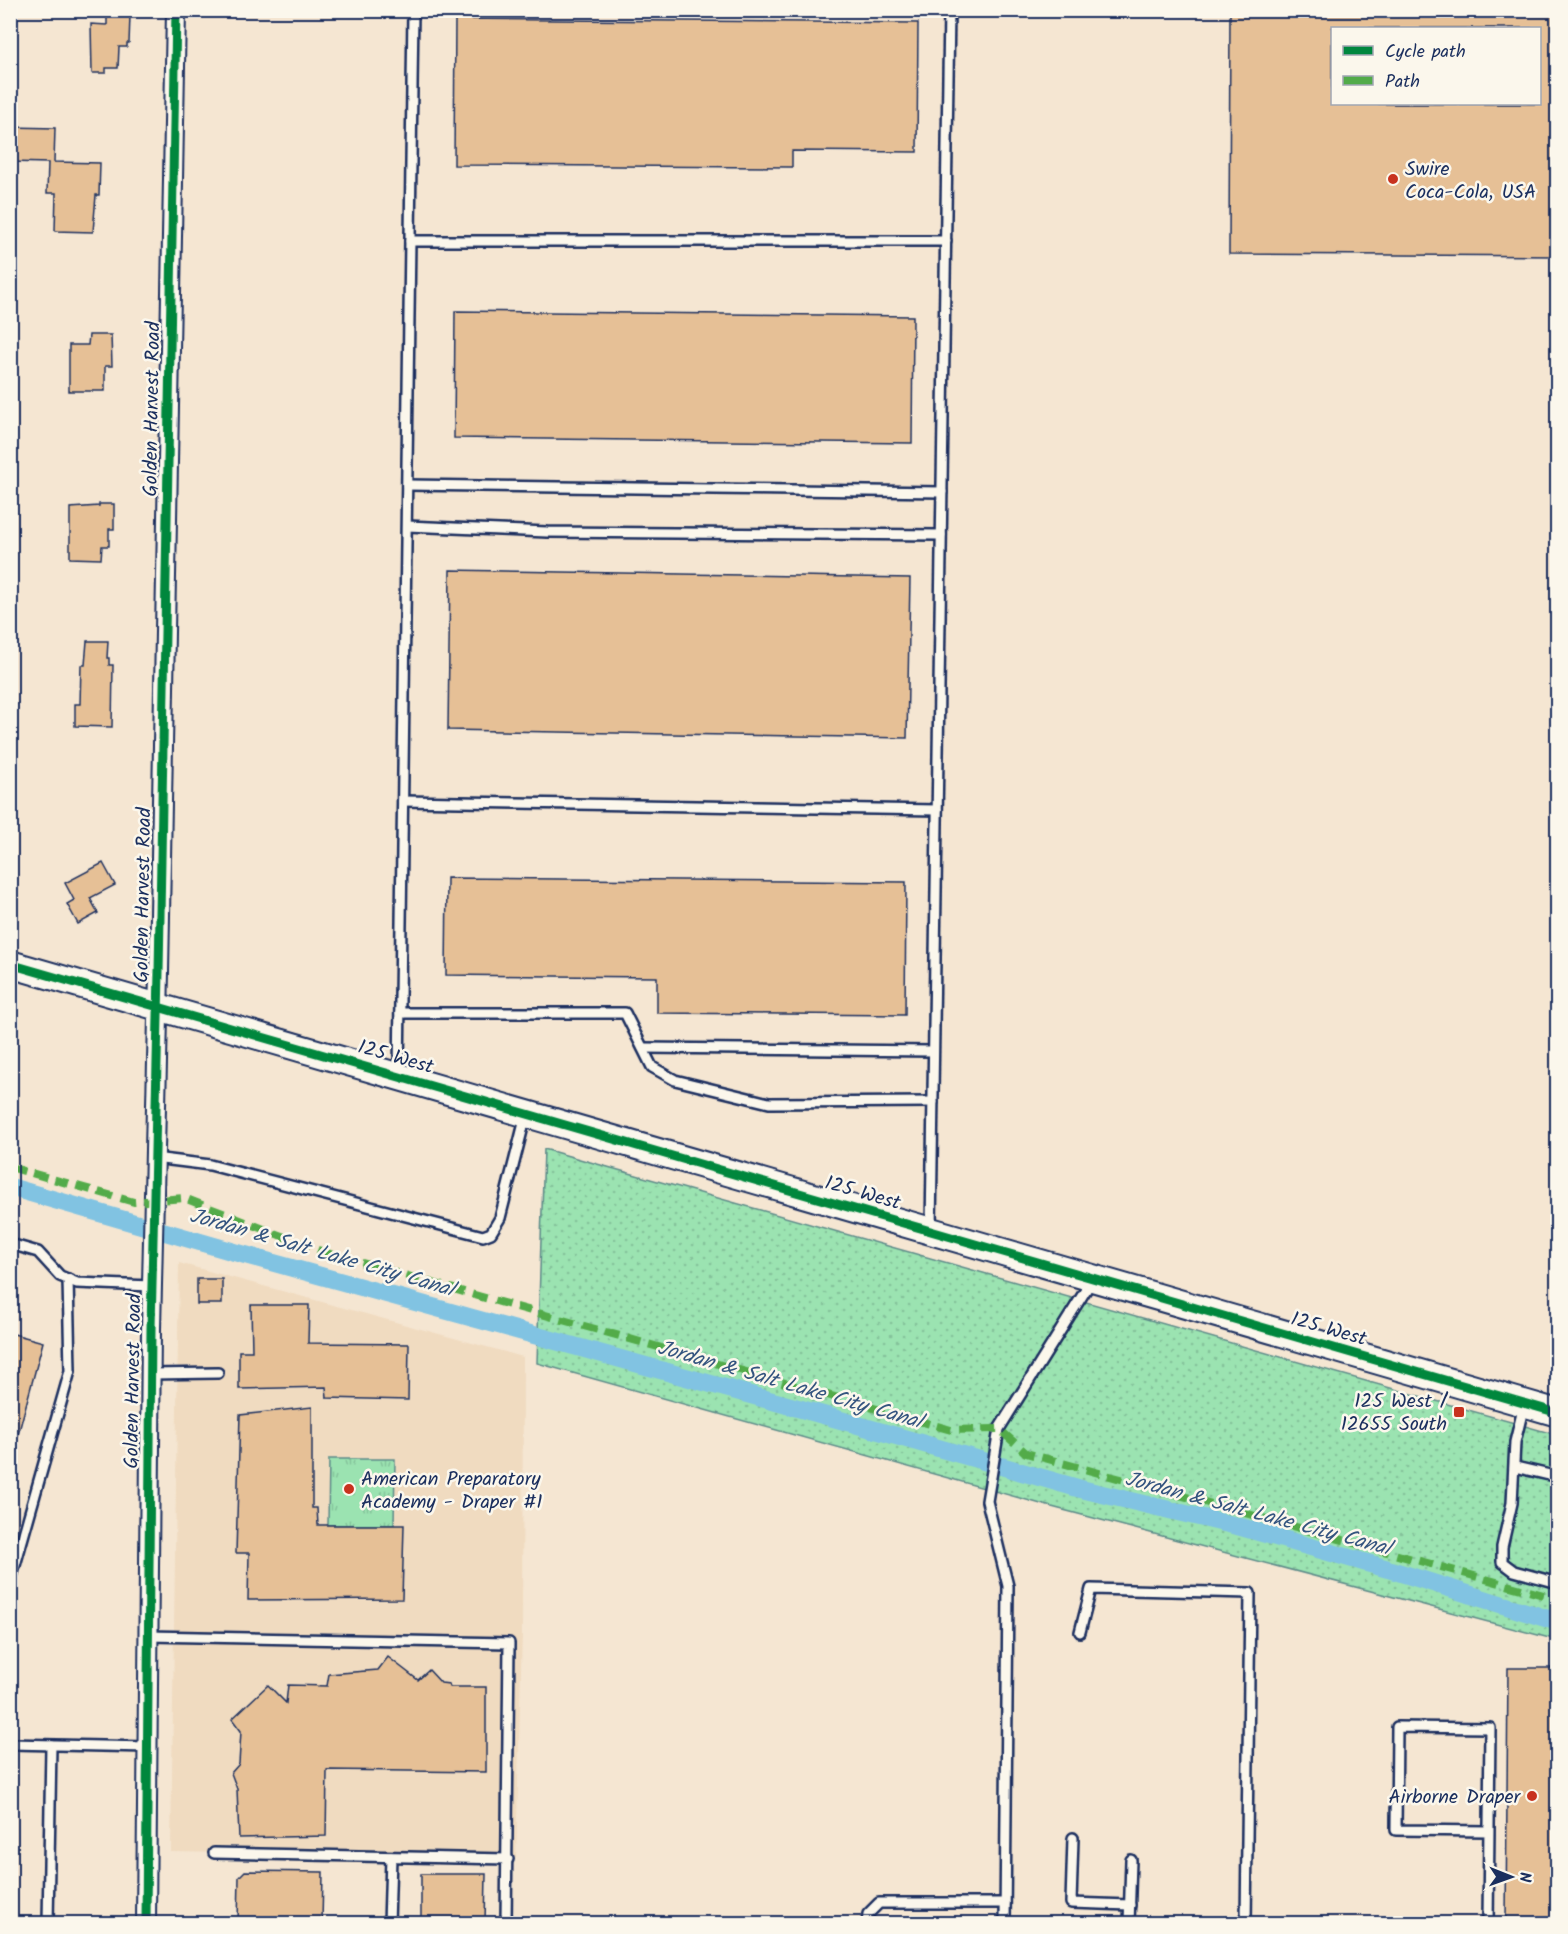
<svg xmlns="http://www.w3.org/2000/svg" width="1568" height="1934" font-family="Kalam,sans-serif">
<defs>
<pattern id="grass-dots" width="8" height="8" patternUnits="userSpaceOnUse" patternTransform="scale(1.5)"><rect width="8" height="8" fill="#9be3b1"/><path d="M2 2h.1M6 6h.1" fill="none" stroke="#85c39b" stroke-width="1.8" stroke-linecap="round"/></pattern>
<pattern id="park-tufts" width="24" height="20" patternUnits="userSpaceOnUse" patternTransform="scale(1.5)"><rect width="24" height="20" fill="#9be3b1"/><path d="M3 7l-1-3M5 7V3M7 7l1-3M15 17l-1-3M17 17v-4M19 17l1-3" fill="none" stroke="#85c39b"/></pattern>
</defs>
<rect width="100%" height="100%" fill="#f5e6d2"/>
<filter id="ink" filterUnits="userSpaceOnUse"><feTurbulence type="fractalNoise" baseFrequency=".0167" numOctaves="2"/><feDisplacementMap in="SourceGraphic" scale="12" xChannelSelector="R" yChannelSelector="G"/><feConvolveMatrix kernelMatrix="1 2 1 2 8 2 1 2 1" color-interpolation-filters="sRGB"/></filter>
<g filter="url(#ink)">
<polygon fill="#f0dbc0" points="179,1263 523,1357 522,1632 516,1858 171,1852"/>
<polygon fill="url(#grass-dots)" stroke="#5b8988" stroke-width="1.5" points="544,1149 1557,1435 1557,1640 1048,1506 537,1363"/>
<polygon fill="url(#park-tufts)" stroke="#5b8988" stroke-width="1.5" points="329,1459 395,1459 394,1525 328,1525"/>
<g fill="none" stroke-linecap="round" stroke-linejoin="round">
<polyline stroke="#81c3e2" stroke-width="18" points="10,1187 238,1253 823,1415 1081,1489 1241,1527 1388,1569 1558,1622"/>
</g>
<g fill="#e6c096" stroke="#1b2f5e" stroke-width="1.5" fill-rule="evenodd">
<path d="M 1230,10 L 1557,10 L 1557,256 L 1229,254 ZM 1332,28 L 1539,28 L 1539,104 L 1332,104 Z"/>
<polygon points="107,15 130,16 129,43 127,43 127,47 119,47 118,68 106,68 106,73 92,73 91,24 107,25"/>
<polygon points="455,19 918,23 917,152 792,151 792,167 454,165"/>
<polygon points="10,127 55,128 54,162 100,163 99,195 96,195 93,232 55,231 56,193 47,193 48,163 10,162"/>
<polygon points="455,311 913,316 912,443 454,438"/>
<polygon points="89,335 111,335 112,366 105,366 105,391 69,391 69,345 88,345"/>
<polygon points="99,504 114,504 114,529 109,529 109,546 102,546 101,559 70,558 70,508 99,506"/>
<polygon points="450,570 910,578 907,738 448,730"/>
<polygon points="87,641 108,641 107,658 109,658 109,665 113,665 112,727 75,726 75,704 80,704 81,665 85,665"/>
<polygon points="103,863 115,885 90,898 98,913 78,924 67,904 74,900 65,883"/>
<polygon points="447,878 906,882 905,1015 657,1013 657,977 446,975"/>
<rect x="197" y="1279" width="25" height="25"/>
<polygon points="251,1305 309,1305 308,1343 409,1344 408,1400 327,1398 326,1387 239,1389 239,1351 252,1351"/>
<polygon points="10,1333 43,1342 15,1446 10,1446"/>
<polygon points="312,1407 312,1508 317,1508 318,1525 404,1525 402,1599 248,1600 249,1553 236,1553 240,1415"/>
<polygon points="388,1657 418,1680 429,1670 441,1683 449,1684 450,1687 486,1687 486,1772 327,1770 326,1836 239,1838 237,1789 231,1773 239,1764 241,1731 232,1719 268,1685 286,1703 288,1685 327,1686 329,1674 378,1670"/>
<polygon points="1508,1668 1557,1668 1557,1923 1506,1923"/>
<polygon points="245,1871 323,1872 322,1923 238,1923 239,1877"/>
<polygon points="421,1874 486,1874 485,1923 421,1923"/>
</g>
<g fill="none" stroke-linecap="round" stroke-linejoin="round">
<g stroke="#1b2f5e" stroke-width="14">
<g id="lane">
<polyline points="410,241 946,241"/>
<polyline points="407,485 942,492"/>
<polyline points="407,526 547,532 941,535"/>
<polyline points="403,801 937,810"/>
<polyline points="400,1013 625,1013 652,1067 675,1080 769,1103 933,1102"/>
<polyline points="643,1048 933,1051"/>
<polyline points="399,1075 413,10"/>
<polyline points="154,1158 210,1165 483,1236 491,1233 500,1218 526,1115"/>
<polyline points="931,1229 949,10"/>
<polyline points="10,1244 38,1252 60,1276 77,1283 151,1286"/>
<polyline points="150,1374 218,1373"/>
<polyline points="1524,1405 1515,1442 1512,1503 1502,1547 1502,1562 1514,1571 1558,1583"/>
<polyline points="1515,1467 1558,1477"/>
<polyline points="10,1583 70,1371 68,1279"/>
<polyline points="1080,1632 1091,1589 1250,1593 1246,1924"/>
<polyline points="148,1636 509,1643 506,1924"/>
<polyline points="10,1744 148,1747"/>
<polyline points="1073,1838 1071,1903 1130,1905"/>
<polyline points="214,1853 508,1859"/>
<polyline points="48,1924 51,1745"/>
<polyline points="389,1924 391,1857"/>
<polyline points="867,1924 868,1914 879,1903 1005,1903"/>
<polyline points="1005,1924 1008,1586 987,1501 999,1429 1092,1280"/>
<polyline points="1129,1924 1131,1860"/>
<polyline points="1488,1924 1490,1728 1397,1727 1396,1830 1489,1831"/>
</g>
</g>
<g stroke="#1b2f5e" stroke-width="22">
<polyline id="street" points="146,1924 151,1329 159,972 176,10"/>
</g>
<g stroke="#1b2f5e" stroke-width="30">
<polyline id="secondary" points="10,964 1558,1413"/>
</g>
<use href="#lane" stroke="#fbf7ec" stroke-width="9"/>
<use href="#street" stroke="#fbf7ec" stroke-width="18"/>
<use href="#secondary" stroke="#fbf7ec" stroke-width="26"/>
<polyline stroke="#52ab49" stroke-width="8" stroke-dasharray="15 8" stroke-linecap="butt" points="10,1167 134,1202 184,1198 323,1252 951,1430 999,1429 1026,1453 1558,1599"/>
<g stroke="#fbf7ec" stroke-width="13">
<g id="cycleway">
<polyline points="10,964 1558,1413"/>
<polyline points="146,1924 151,1329 159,972 176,10"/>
</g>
</g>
<use href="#cycleway" stroke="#00873e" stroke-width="9"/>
</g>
</g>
<g fill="#c8321e" stroke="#fbf7ec" stroke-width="2">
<circle cx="1393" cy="179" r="6"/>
<rect x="1453" y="1406" width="12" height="12" rx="3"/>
<circle cx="349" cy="1489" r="6"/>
<circle cx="1532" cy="1796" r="6"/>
</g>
<g text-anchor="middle" stroke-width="5" stroke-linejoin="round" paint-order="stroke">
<g font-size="20" fill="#1b2f5e" stroke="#fbf7ec" text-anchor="start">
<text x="1405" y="175">Swire<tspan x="1405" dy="23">Coca-Cola, USA</tspan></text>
<text x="1447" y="1407" text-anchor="end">125 West /<tspan x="1447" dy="23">12655 South</tspan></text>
<text x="361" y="1485">American Preparatory<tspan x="361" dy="23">Academy - Draper #1</tspan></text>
<text x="1520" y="1803" text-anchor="end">Airborne Draper</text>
</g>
<g font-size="20" fill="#1b2f5e" stroke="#fbf7ec">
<text transform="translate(151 409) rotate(-89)" y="7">Golden Harvest Road</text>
<text transform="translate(142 895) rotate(-89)" y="7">Golden Harvest Road</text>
<text transform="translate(396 1056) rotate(16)" y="7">125 West</text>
<text transform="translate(863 1192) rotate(16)" y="7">125 West</text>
<text transform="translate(1329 1328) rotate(16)" y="7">125 West</text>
<text transform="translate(132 1381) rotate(-89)" y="7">Golden Harvest Road</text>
</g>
<g font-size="21" font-style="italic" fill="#34547f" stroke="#fbf7ec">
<text transform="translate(322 1252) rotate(16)" y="7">Jordan &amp; Salt Lake City Canal</text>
<text transform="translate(790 1384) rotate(16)" y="7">Jordan &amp; Salt Lake City Canal</text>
<text transform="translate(1258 1513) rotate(15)" y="7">Jordan &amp; Salt Lake City Canal</text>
</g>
</g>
<rect width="1568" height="1934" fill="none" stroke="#fbf7ec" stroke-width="36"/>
<rect x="18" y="18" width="1532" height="1898" fill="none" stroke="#1b2f5e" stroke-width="2" filter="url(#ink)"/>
<rect x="1331" y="27" width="210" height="78" fill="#fbf7ec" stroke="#a1a7b3" stroke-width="1.5"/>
<rect x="1343" y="46" width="30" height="9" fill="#00873e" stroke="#a1a7b3" stroke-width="1.5"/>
<text x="1385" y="57" font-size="18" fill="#1b2f5e">Cycle path</text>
<rect x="1343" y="76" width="30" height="9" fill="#52ab49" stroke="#a1a7b3" stroke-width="1.5"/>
<text x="1385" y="87" font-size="18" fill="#1b2f5e">Path</text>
<g transform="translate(1511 1877) rotate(91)" stroke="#fbf7ec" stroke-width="4.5" paint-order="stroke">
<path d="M0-4.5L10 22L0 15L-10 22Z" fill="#1b2f5e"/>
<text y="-9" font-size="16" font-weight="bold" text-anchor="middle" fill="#1b2f5e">N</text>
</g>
</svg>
